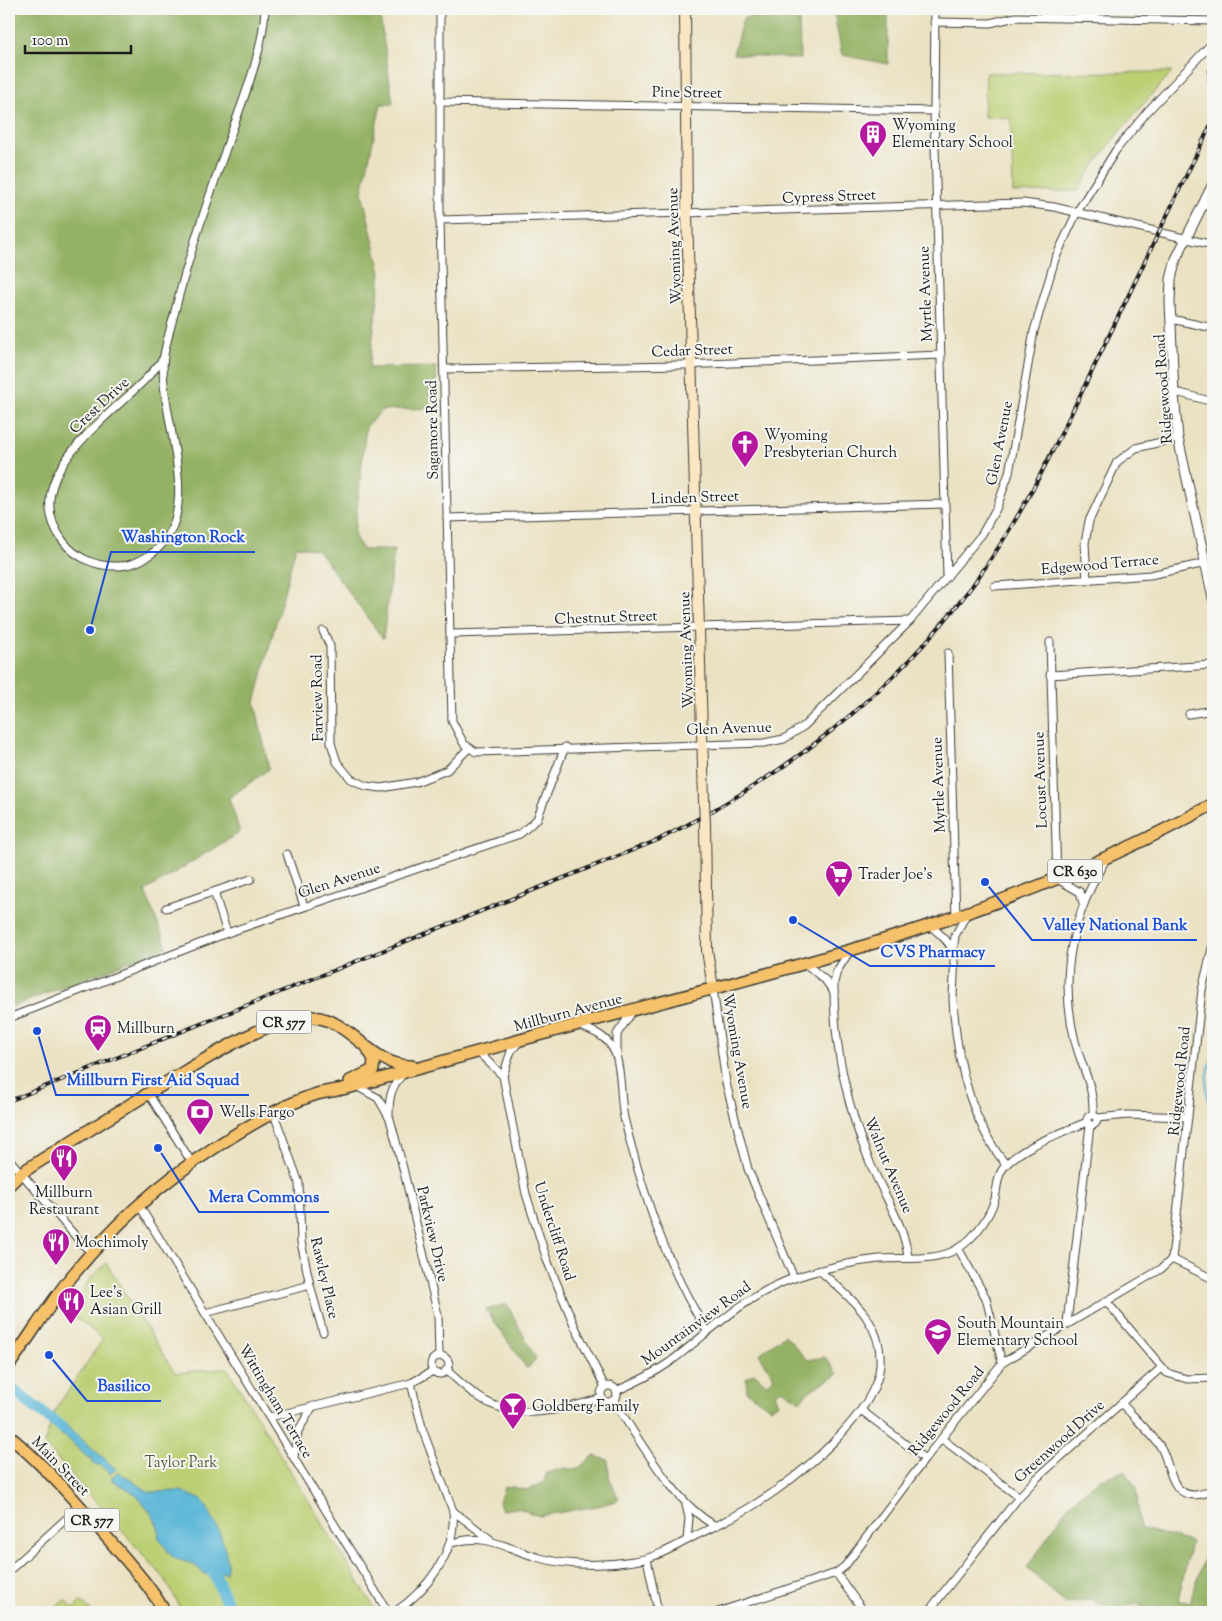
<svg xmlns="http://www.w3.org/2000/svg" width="1222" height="1621" font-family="'Sorts Mill Goudy',serif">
<rect width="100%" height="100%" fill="#f6f6f2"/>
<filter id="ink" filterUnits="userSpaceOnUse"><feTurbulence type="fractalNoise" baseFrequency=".02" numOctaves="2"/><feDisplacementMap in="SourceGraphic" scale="10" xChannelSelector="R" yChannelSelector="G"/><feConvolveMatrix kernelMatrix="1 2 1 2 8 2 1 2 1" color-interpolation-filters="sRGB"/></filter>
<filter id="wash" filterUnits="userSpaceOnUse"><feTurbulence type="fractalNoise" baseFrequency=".0096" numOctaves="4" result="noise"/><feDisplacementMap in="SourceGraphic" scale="20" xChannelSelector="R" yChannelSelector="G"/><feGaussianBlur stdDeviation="1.12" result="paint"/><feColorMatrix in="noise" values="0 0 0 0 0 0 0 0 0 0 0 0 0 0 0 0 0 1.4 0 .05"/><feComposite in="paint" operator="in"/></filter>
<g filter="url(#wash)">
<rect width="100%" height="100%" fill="#ebe2c3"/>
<g fill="#bbcf73" stroke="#6c7648">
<path d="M 1172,72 C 1136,112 1106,144 1078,191 L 1013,193 L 1011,118 L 984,117 L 986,73 Z"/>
<polygon points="106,1263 175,1373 227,1368 377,1612 177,1612 176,1611 180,1608 165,1579 44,1444 55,1410 103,1339 68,1311 91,1278"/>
<polygon points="65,1600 73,1609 81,1601 92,1612 49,1612"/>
</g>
<g fill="#94b265" stroke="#586740">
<polygon points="9,9 393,9 393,15 380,16 393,104 381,104 362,192 381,273 369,368 436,367 438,408 382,410 366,427 354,535 363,550 394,550 383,639 318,550 296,546 255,702 269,769 229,798 240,832 145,891 167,947 9,1008"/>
<polygon points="769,9 799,9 800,59 733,54 743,19"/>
<polygon points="888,12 888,64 842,55 834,13"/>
<polygon points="507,1304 536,1359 527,1369 486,1310"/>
<polygon points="785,1335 807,1360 825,1357 838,1374 811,1390 800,1401 782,1389 775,1393 779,1404 770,1408 747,1392 746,1378 754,1373 766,1384 774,1377 759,1354"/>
<polygon points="594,1456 608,1460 609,1477 619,1500 598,1506 539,1516 518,1508 502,1510 499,1502 504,1487 513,1487 526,1490 543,1483 547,1473 564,1468 576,1470"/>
<polygon points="1124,1471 1136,1487 1140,1528 1191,1542 1178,1601 1190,1602 1209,1543 1213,1540 1213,1612 1149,1612 1137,1604 1111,1610 1091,1599 1065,1604 1027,1568 1070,1503 1101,1479"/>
</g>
<g fill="#58b6d7" stroke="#3a697a">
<polygon points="51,1418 62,1422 116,1469 111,1474 100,1465 93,1464 92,1457 88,1458 65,1436 61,1435 57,1425 49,1421"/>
<path d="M 118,1472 L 149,1492 L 181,1491 L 202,1500 C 213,1515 232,1554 226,1573 L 213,1570 L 206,1575 L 193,1564 L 176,1559 L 170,1554 L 158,1536 C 164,1527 141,1498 132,1492 C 126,1487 119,1485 112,1480 L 112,1477 Z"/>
</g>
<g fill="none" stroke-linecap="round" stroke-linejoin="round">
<path stroke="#58b6d7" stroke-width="2" d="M 1213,1056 C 1206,1075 1203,1096 1213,1114"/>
<g stroke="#58b6d7" stroke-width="12">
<polyline points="9,1387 62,1428"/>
<polyline points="206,1555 231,1612"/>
</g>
</g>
</g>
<g filter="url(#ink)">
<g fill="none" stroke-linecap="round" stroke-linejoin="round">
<g stroke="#3b3a35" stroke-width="9">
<g id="minor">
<polyline points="440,9 440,220 452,721 464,744 476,752 764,743 784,739 804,726 910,621 982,534 997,507 1009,473 1034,331 1055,259 1077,212 1116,150 1147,112 1213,42"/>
<polyline points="935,9 934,111 947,577"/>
<polyline points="934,22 990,23 1016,17 1213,21"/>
<polyline points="439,102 934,111"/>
<polyline points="440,220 1023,203 1054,207 1213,245"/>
<polyline points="1171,319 1213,328"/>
<path d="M 164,357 C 133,406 9,469 63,541 C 76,558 96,567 118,566 C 132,566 145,559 155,551 C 207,508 156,411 164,355 C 167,339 172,323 176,307 C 191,247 212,189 232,131 C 246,92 263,50 265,9"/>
<polyline points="445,369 682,365 941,355"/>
<polyline points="1174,394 1180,393 1213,402"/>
<polyline points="447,518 944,504"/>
<polyline points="1087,581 1085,543 1089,521 1117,462 1136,448 1178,438"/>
<polyline points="995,586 1150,575 1206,563"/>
<polyline points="323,631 330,646 331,743 337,762 351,779 366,786 381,788 416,782 447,770 469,748"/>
<polyline points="452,634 910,621"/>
<polyline points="1050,642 1057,879 1080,892 1083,903"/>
<polyline points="948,653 956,917"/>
<polyline points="1050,675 1213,665"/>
<polyline points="1189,714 1213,710"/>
<polyline points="287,854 304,906"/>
<polyline points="214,892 227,933"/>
<polyline points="166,908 251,879"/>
<path d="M 931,926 C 938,933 951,942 953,953 C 956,967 953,984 953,999 C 956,1057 969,1119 1006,1165"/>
<path d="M 849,952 L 837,971 L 834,982 C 833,1043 847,1109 871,1165 C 884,1196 904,1224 908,1257"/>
<polyline points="953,952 955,936 967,913"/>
<polyline points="806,964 825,980 834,992"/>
<polyline points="713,988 726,1083 748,1169 794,1278"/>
<polyline points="9,1018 227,933 520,834 537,819 565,747"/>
<path d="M 577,1025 C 593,1031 608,1036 615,1053 C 622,1070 620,1099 624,1118 C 643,1193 665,1264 707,1331"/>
<polyline points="477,1051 503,1076 526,1194 547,1260 575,1327 605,1387"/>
<polyline points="617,1054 617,1034 632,1012"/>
<polyline points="503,1076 511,1051 520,1041"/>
<polyline points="356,1086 378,1098 390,1119 402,1164 438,1315 439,1356"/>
<polyline points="148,1093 192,1163"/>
<polyline points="274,1114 299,1183 301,1242 310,1285 323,1332"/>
<circle cx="1092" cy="1120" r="5"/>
<path d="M 1093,1115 C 1095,1088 1081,1066 1075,1041 C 1058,973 1073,915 1107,857"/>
<path d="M 389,1117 C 389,1098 390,1088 403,1074"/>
<polyline points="1097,1118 1128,1115 1188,1117"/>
<polyline points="9,1159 83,1245 92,1252"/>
<polyline points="139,1205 388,1612"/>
<polyline points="958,1248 986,1298 1002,1363"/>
<polyline points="1172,1259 1213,1279"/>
<polyline points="1106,1301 1167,1373 1187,1379 1213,1378"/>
<polyline points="205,1313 310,1285"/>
<polyline points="1067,1323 1090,1125"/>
<circle cx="440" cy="1365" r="9"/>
<path d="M 446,1370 C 456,1378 465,1388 476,1395 C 514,1424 560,1410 602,1398"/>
<circle cx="609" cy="1394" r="8"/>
<path d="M 616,1391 C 635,1383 653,1374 670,1362 C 710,1332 745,1295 794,1278 C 821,1269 850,1262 879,1259 C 903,1257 935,1262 957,1249 C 974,1239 989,1218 995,1199 C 997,1189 997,1178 1002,1170 C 1016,1148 1064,1132 1087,1122"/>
<path d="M 613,1400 C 639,1439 675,1505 716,1526"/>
<path d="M 1121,1403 C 1134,1417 1149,1431 1160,1446 C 1171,1462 1168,1496 1196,1495 C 1202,1494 1209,1493 1213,1488"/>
<polyline points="861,1410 925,1459"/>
<polyline points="270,1417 411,1383 433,1371"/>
<polyline points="942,1439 1019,1497"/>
<polyline points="294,1457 298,1431 313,1406"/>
<polyline points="686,1505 689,1518 687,1540"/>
<polyline points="453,1511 490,1539"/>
<path d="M 449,1544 C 486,1531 506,1549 540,1558 C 569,1566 604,1566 634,1561 C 656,1558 674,1547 693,1537 C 715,1526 737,1516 757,1503 C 796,1479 877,1414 880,1365 C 883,1321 849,1297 820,1271"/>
<polyline points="647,1559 658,1612"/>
<polyline points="9,1571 80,1506"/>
<polyline points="836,1573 864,1612"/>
<path d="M 395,1612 C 427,1590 457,1553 453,1511 L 423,1431 L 411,1383"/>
<polyline points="718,1612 836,1573 845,1566 925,1459 1002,1363 1161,1269 1172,1259 1202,990 1213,944"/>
<polyline points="928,1612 1019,1497 1037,1478 1162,1367"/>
</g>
</g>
<g stroke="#3b3a35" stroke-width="11">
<g id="tertiary">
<polyline points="1213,72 1213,81"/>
<polyline points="1213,184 1176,259 1171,279 1170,302 1174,394 1178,438 1213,598"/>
</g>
</g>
<g stroke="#3b3a35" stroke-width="12">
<g id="secondary">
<polyline points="685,9 687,214 704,801"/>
<polyline points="705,826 707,950 713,988"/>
</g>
</g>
<g stroke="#3b3a35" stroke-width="14">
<g id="primary">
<polyline points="350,1081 373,1070 374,1059 369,1051"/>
<path d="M 9,1185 L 21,1173 C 70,1142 119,1111 169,1081 C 201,1062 276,1013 313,1017 C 352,1020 371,1067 412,1066"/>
<path d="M 9,1365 C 29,1338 47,1308 68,1281 C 109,1229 158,1184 214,1148 C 243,1129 283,1104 317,1094 C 328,1091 340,1090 351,1087 C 414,1069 478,1052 542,1034 C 770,972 1005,921 1213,804"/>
<path d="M 9,1436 C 44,1465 74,1499 104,1534 C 126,1560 148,1583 165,1612"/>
</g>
</g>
<use href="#minor" stroke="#fff" stroke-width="7"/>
<use href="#tertiary" stroke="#fff" stroke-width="9"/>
<use href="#secondary" stroke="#fbe6c4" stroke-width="10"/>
<use href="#primary" stroke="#f5c16b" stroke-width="11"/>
<g stroke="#1c1c1c" stroke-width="4">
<path id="rail" d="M 9,1101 L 658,840 C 784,777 891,696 975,582 C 1023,516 1057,442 1093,369 C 1133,286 1173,203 1213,120"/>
</g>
<use href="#rail" stroke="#f6f6f2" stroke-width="2" stroke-dasharray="5.5" stroke-linecap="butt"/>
<g stroke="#3b3a35" stroke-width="12" stroke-linecap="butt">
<polyline id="secondary-bridge" points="704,801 705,826"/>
</g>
<use href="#secondary-bridge" stroke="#fbe6c4" stroke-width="10"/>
</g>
</g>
<defs>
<g id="building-pin" transform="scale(1.4375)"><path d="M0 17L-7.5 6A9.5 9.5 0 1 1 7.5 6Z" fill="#b5179e" stroke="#f6f6f2"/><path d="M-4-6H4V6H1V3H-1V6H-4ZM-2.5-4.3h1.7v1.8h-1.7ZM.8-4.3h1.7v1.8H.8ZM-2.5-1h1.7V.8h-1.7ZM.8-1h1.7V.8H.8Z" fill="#fff"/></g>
<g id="church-pin" transform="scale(1.4375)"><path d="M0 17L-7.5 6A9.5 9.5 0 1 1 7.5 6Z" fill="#b5179e" stroke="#f6f6f2"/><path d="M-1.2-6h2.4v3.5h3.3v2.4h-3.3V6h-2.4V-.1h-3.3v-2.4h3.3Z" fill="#fff"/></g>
<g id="supermarket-pin" transform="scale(1.4375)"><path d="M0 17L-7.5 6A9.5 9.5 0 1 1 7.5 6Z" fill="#b5179e" stroke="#f6f6f2"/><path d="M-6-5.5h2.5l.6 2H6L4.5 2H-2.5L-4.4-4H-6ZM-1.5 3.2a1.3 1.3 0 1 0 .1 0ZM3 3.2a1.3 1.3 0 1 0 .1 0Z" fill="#fff"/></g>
<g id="station-pin" transform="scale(1.4375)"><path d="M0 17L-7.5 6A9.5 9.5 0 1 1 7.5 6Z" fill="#b5179e" stroke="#f6f6f2"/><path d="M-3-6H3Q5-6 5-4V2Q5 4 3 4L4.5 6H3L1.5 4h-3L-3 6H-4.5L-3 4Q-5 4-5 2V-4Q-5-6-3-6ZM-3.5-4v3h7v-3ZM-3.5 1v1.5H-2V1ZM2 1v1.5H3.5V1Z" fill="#fff"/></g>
<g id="bank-pin" transform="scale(1.4375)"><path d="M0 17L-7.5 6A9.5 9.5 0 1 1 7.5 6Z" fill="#b5179e" stroke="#f6f6f2"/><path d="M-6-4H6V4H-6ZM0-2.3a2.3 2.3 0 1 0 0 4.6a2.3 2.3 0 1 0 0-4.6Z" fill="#fff"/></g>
<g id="restaurant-pin" transform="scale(1.4375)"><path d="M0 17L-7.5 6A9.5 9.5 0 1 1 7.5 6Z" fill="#b5179e" stroke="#f6f6f2"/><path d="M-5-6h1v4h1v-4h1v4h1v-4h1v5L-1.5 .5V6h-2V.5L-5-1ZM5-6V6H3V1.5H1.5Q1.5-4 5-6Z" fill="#fff"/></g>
<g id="school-pin" transform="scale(1.4375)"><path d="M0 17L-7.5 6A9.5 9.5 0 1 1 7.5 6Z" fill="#b5179e" stroke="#f6f6f2"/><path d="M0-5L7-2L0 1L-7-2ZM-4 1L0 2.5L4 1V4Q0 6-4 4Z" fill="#fff"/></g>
<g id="bar-pin" transform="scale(1.4375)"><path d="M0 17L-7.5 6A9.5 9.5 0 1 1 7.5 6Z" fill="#b5179e" stroke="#f6f6f2"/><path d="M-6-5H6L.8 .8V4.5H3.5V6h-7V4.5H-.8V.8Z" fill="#fff"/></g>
</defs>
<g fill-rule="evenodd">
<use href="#building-pin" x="873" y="134"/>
<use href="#church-pin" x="745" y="444"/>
<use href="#supermarket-pin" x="839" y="874"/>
<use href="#station-pin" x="98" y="1028"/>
<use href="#bank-pin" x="200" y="1112"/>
<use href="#restaurant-pin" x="64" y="1158"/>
<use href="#restaurant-pin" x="56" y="1242"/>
<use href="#restaurant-pin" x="71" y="1301"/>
<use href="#school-pin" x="938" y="1332"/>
<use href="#bar-pin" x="513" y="1406"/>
</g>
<g text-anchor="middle" stroke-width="4" stroke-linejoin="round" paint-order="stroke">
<g fill="#f6f6f2" stroke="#5d5d5c" stroke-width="1">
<rect x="1047.5" y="859.5" width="55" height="23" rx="4"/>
<rect x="256.5" y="1010.5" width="55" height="23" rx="4"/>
<rect x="64.5" y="1508.5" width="55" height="23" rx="4"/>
</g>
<g font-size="14" font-weight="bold" fill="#1c1c1c">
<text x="1075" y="876">CR 630</text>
<text x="284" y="1027">CR 577</text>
<text x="92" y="1525">CR 577</text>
</g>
<g font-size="15" fill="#1c1c1c" stroke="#f6f6f2">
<text transform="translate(687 92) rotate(1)" y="5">Pine Street</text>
<text transform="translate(829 196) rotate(-2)" y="5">Cypress Street</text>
<text transform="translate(674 246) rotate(-92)" y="5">Wyoming Avenue</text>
<text transform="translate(925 294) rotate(-92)" y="5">Myrtle Avenue</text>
<text transform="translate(692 350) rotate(-2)" y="5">Cedar Street</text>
<text transform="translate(1163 389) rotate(-94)" y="5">Ridgewood Road</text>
<text transform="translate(99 405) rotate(-43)" y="5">Crest Drive</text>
<text transform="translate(432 430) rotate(-91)" y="5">Sagamore Road</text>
<text transform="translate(999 443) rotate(-79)" y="5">Glen Avenue</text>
<text transform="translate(695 497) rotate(-2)" y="5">Linden Street</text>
<text transform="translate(1100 564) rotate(-5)" y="5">Edgewood Terrace</text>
<text transform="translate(606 617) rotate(-2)" y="5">Chestnut Street</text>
<text transform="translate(686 650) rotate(-92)" y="5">Wyoming Avenue</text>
<text transform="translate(317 698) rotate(-91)" y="5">Farview Road</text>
<text transform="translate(729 728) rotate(-2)" y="5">Glen Avenue</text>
<text transform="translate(1040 780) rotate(-92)" y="5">Locust Avenue</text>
<text transform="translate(938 785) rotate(-92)" y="5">Myrtle Avenue</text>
<text transform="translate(339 880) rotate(-18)" y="5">Glen Avenue</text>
<text transform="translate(568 1012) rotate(-15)" y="5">Millburn Avenue</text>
<text transform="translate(738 1051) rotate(80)" y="5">Wyoming Avenue</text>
<text transform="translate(1179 1081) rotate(-84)" y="5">Ridgewood Road</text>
<text transform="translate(889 1165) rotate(67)" y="5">Walnut Avenue</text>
<text transform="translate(555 1231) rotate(72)" y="5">Undercliff Road</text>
<text transform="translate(433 1234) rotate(77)" y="5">Parkview Drive</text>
<text transform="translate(325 1278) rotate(77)" y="5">Rawley Place</text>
<text transform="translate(696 1323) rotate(-36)" y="5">Mountainview Road</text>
<text transform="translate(276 1401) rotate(59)" y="5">Wittingham Terrace</text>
<text transform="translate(946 1411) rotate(-51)" y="5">Ridgewood Road</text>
<text transform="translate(1059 1441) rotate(-42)" y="5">Greenwood Drive</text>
<text transform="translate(61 1466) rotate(46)" y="5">Main Street</text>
</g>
<g font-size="15" fill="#1c1c1c" stroke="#f6f6f2" text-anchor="start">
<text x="892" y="130">Wyoming<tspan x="892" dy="17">Elementary School</tspan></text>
<text x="764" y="440">Wyoming<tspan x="764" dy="17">Presbyterian Church</tspan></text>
<text x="858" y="879">Trader Joe's</text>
<text x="117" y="1033">Millburn</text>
<text x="219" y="1117">Wells Fargo</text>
<text x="64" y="1197" text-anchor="middle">Millburn<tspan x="64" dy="17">Restaurant</tspan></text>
<text x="75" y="1247">Mochimoly</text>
<text x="90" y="1297">Lee's<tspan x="90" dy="17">Asian Grill</tspan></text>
<text x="957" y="1328">South Mountain<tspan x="957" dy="17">Elementary School</tspan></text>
<text x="532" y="1411">Goldberg Family</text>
</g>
<g font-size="15" fill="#545b3a" stroke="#f6f6f2">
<text x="181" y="1467">Taylor Park</text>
</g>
</g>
<path fill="none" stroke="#1d4ed8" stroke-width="2" d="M90 630L111 552H255M985 882L1032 940H1197M793 920L870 966H995M37 1031L56 1095H249M158 1148L199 1212H329M49 1355L87 1401H161"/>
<g fill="#1d4ed8" stroke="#f6f6f2" stroke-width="2">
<circle cx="90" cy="630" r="5"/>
<circle cx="985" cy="882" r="5"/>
<circle cx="793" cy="920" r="5"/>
<circle cx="37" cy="1031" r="5"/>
<circle cx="158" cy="1148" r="5"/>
<circle cx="49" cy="1355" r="5"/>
</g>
<g font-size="16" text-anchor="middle" font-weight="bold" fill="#1d4ed8" stroke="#f6f6f2" stroke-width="4" stroke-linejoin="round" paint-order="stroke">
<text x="183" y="542">Washington Rock</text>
<text x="1115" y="930">Valley National Bank</text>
<text x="933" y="957">CVS Pharmacy</text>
<text x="153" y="1085">Millburn First Aid Squad</text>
<text x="264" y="1202">Mera Commons</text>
<text x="124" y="1391">Basilico</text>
</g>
<rect width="1222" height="1621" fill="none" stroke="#f6f6f2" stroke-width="30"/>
<path d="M25 45v8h106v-8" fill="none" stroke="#1c1c1c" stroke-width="2.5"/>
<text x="32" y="45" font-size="15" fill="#1c1c1c" stroke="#f6f6f2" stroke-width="4" paint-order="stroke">100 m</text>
</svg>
